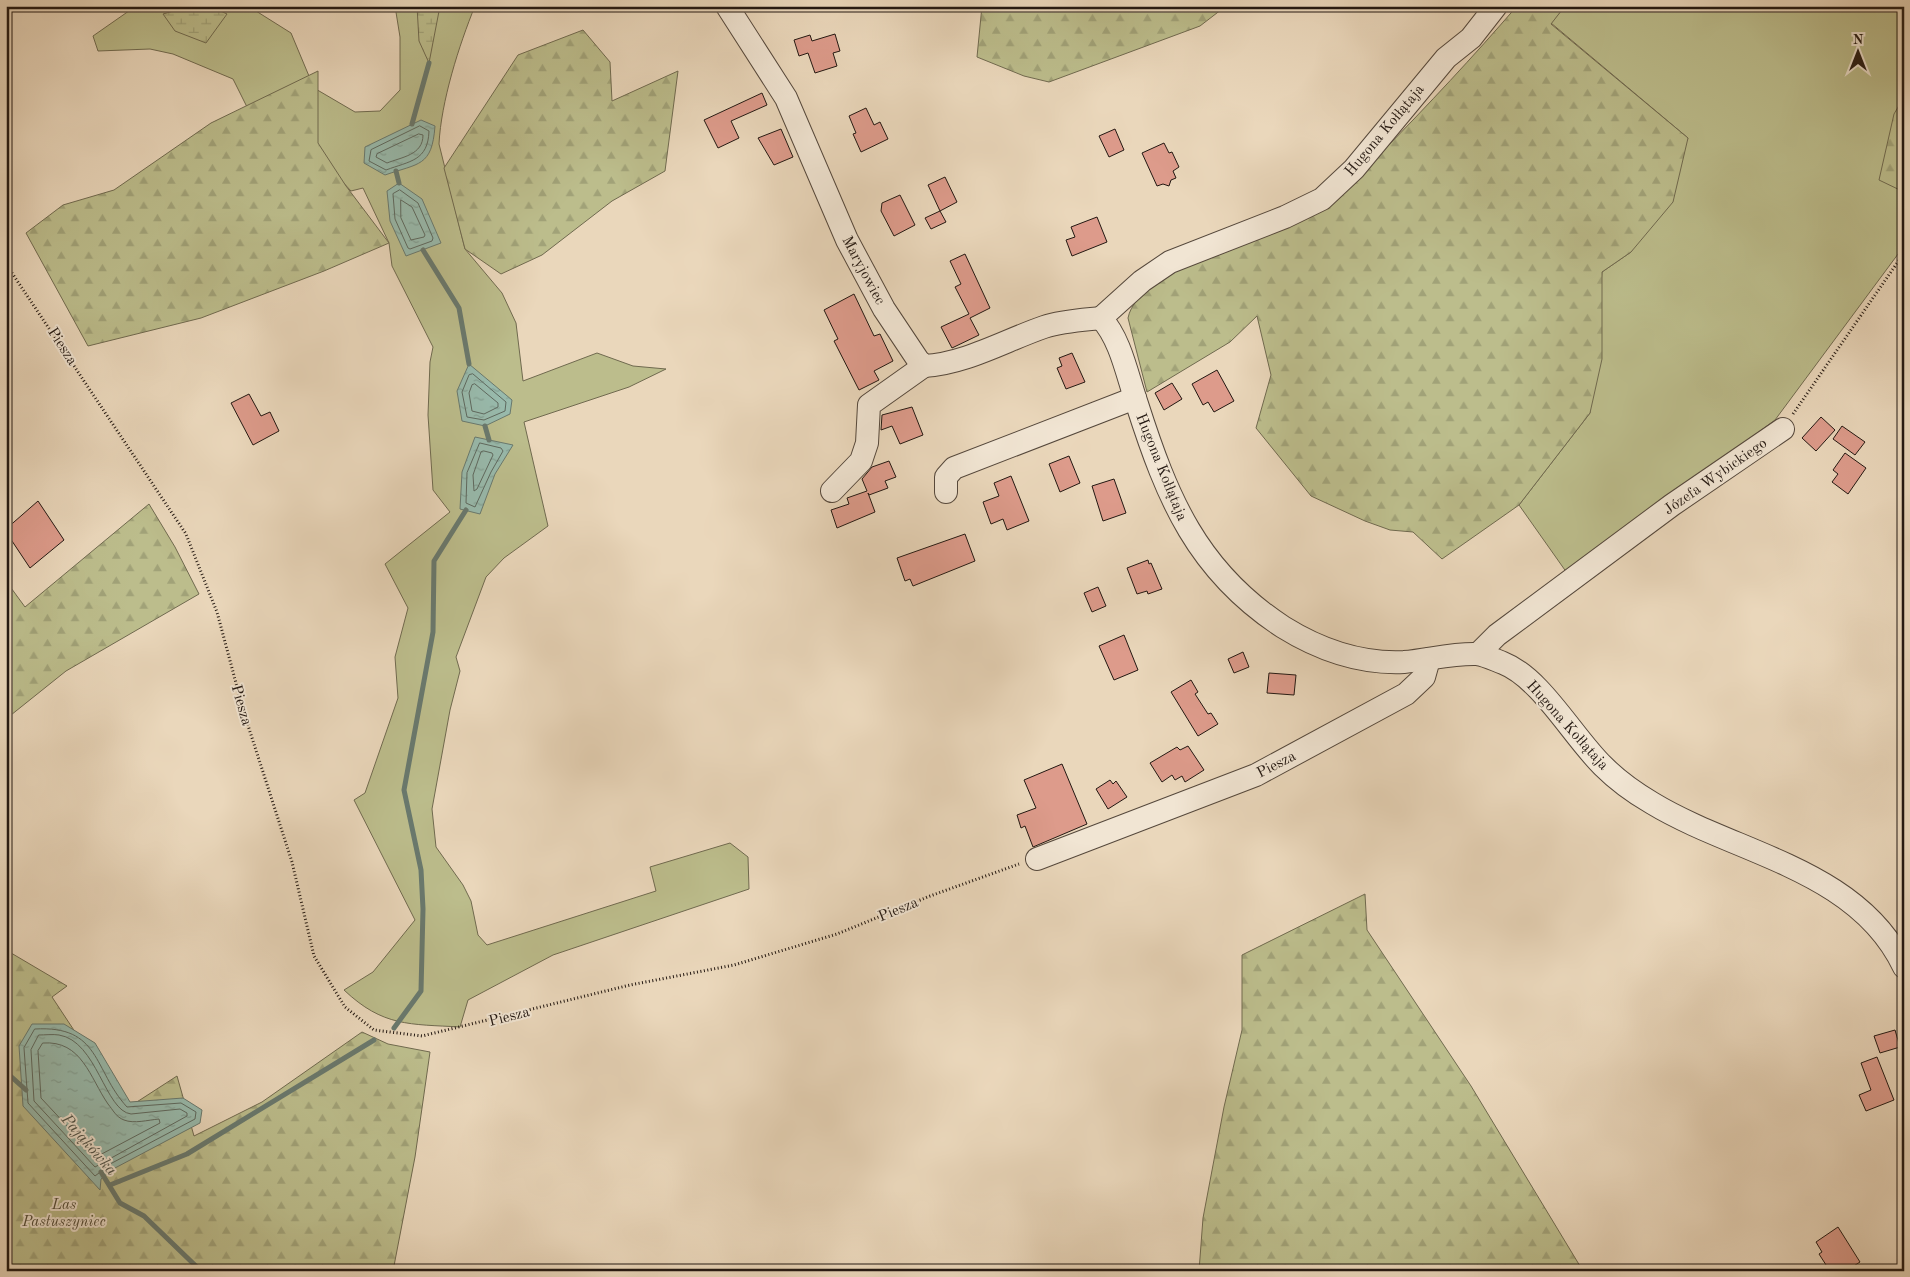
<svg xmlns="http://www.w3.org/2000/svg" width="1910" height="1277" font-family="'Old Standard TT',serif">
<defs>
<pattern id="forest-firs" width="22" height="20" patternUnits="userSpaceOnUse" patternTransform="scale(1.25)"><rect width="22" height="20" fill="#bcbd8c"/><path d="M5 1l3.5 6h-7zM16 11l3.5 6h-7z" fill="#a1a278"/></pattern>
<pattern id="wetland-marsh" width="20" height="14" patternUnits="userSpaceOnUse" patternTransform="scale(1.25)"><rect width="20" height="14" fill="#bcbd8c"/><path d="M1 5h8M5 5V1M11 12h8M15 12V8" fill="none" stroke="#a1a278"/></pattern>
<pattern id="water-ripples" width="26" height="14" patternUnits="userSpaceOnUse" patternTransform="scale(1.25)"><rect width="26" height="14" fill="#98baac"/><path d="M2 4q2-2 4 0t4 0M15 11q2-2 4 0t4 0" fill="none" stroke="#839f93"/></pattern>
</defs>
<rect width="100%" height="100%" fill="#ead7bb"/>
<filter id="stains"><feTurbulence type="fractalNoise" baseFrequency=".004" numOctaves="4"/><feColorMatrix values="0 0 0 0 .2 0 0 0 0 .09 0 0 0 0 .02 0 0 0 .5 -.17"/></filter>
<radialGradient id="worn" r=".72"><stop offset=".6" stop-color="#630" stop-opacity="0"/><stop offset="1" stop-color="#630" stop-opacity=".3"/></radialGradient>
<g fill="#bcbd8c" stroke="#706a4f">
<path d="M 136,6 L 248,6 L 291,33 L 314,88 L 355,112 L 380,111 L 400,90 L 400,37 L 395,6 L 475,6 C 459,45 441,102 439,144 L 465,249 L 502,293 L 516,323 L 523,381 L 597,353 L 633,366 L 666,369 L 629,387 L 524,422 L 548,526 L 504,558 L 486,577 L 456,657 L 460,671 L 450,710 L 432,809 L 436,847 L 463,885 L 471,901 L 478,935 L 487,945 L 656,891 L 650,867 L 730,843 L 748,857 L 749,889 L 553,955 L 468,1000 L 460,1027 C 410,1024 383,1027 344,990 L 373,972 L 415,920 L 354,800 L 365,793 L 398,698 L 395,657 L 408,608 L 385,564 L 450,512 L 433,490 L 428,415 L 430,362 L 433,347 L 392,266 L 389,243 L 363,188 L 351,191 L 316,153 L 255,123 L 233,79 L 173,54 L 150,49 L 98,51 L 93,36 Z"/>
<polygon points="1565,6 1904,6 1904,246 1775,420 1567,573 1519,505 1590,413 1602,272 1631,252 1688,138 1551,23"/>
</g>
<g fill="url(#forest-firs)" stroke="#706a4f">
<polygon points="982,6 1226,6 1200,26 1049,82 1024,76 977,57"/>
<path d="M 1517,6 L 1565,6 L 1551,24 L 1688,138 L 1673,202 L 1631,252 L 1602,272 L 1602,359 L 1590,413 L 1519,505 L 1442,559 L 1413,532 L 1390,530 L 1365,521 L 1311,496 L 1256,428 L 1271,375 L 1257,316 L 1230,342 L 1147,392 L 1128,318 C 1138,266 1292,221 1339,196 C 1352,189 1370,165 1381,153 C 1428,105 1473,57 1517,6 Z"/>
<polygon points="583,30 610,62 612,101 678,71 665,171 612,201 542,255 501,274 465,249 444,168 518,55"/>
<polygon points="318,71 318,143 346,186 389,243 324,271 201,318 88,346 26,233 63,205 114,190 211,123"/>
<polygon points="1904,97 1904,192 1879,180 1894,114"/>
<polygon points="149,504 175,547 199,594 66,671 6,719 6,581 25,607"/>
<polygon points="1365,894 1367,930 1471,1086 1583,1271 1199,1271 1203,1218 1224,1107 1242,1030 1242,955"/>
<polygon points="6,950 67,986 52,997 126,1109 177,1076 194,1136 262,1102 362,1032 388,1044 430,1052 415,1157 393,1271 6,1271"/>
</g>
<g fill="url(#wetland-marsh)" stroke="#706a4f">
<polygon points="191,6 210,6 227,14 206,43 175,31 163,14"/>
<polygon points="417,6 440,6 429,63 419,41"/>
</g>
<g fill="url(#water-ripples)" stroke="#69796e">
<path d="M 421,120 L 435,126 C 432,167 419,163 385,175 L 364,163 L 365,147 Z"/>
<polygon points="399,183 422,199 441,243 406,256 390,221 387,191"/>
<polygon points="469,364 512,400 510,414 485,426 462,421 457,391"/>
<polygon points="475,437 513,445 495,474 480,514 460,509 462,472"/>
<polygon points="32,1024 64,1024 95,1043 130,1102 183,1098 202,1110 200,1123 115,1168 101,1179 100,1190 23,1106 19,1046"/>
</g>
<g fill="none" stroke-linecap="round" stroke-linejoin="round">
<g stroke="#5e695f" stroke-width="1">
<path d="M 420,126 L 429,131 C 428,161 410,161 386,170 L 369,161 L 371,150 Z"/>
<path d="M 419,134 L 423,135 C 423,155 402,157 387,163 L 376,157 L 377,154 Z"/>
<polygon points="400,190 418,203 433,238 432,241 410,249 408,248 395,219 393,194"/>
<polygon points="401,200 412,207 425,235 424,237 411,240 401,218"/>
<polygon points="473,374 506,402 505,411 484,420 467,417 462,392 469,375"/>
<polygon points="475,384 498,403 498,407 484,414 472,411 469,393 472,385"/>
<polygon points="480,443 501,448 503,451 491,472 475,507 466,503 467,473"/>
<polygon points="484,451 492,453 493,455 477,489 474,491 473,475 481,452"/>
<path d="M 35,1029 C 101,1025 93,1070 127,1107 L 181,1103 L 196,1112 L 195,1119 L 112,1163 L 95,1176 L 28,1103 L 24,1048 Z"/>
<path d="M 39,1035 C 45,1035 53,1034 59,1035 C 97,1041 105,1111 131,1114 L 180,1109 L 187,1113 L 187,1116 L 95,1167 L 34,1101 L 31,1050 Z"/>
<path d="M 43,1043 C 82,1040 90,1078 108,1104 C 113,1110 116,1117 124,1120 C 134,1124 148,1120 159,1119 L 160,1123 L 96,1157 L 41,1098 L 38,1051 Z"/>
</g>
<g stroke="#69796e" stroke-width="5">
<polyline points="412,124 429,63"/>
<polyline points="396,171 399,183"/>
<polyline points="423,250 459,308 469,364"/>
<polyline points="485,426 489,440"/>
<polyline points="394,1028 421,991 423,909 421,870 404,790 433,632 434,561 466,510"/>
<polyline points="6,1072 26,1090"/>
<polyline points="101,1172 120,1203 144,1216 201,1271"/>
<polyline points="110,1185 187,1154 374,1040"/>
</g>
</g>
<g fill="#dd9b8b" stroke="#231812">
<polygon points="835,34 840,51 833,53 837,66 815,73 808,53 799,56 794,40 810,35 812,41"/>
<polygon points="762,93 767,105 731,121 739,138 718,148 704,120"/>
<polygon points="866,108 874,125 880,122 888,139 861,152 853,134 856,133 849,116"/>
<polygon points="781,129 793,157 774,165 758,138"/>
<polygon points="1115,129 1124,150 1109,157 1099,136"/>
<polygon points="1164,143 1169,153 1172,152 1179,167 1173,171 1176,178 1171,180 1169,186 1163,184 1157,186 1142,153"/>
<polygon points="945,177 957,202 940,211 928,185"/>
<polygon points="900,195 915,225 894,236 881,211 882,203"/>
<polygon points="940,211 946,222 931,229 925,218"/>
<polygon points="1097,217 1107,242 1072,256 1066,240 1075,237 1071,227"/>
<polygon points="965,254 990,308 970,318 979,335 952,348 941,327 969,314 955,287 961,284 950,261"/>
<polygon points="854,294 874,336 880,334 893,361 874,371 879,380 859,390 834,341 838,339 824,310"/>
<polygon points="1072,353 1085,382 1066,389 1057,368 1062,366 1059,358"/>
<polygon points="1217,370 1234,401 1214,412 1208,402 1203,405 1192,384"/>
<polygon points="1172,383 1182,399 1164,410 1155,393"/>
<polygon points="249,394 261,416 270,412 279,431 253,445 231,403"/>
<polygon points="912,407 923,435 900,444 892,426 881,430 882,415"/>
<polygon points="1821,417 1835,430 1816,451 1802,438"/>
<polygon points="1842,426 1865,442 1855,455 1833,439"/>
<polygon points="1845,453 1866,468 1848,494 1832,482 1838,474 1833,470"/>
<polygon points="1069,456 1080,483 1060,492 1049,464"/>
<polygon points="889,461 896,477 885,481 888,488 869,495 868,493 875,512 837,528 831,510 849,504 847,498 867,491 862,479 872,467"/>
<polygon points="1011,476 1029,521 1007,530 1003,519 991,524 983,502 999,496 994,483"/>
<polygon points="1114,479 1126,513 1103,521 1092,486"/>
<polygon points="38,501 64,540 30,568 6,532 6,529"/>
<polygon points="965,534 975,561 913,586 910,579 905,581 897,558"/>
<polygon points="1148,560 1149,564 1151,563 1162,589 1148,594 1147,591 1137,594 1127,568"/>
<polygon points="1098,587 1106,606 1092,612 1084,593"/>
<polygon points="1124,635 1138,670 1114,680 1099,646"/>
<polygon points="1243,652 1249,667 1234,673 1228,659"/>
<polygon points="1269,673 1296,675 1294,695 1267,693"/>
<polygon points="1191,680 1198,692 1195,694 1208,714 1211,713 1218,724 1198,736 1171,692"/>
<polygon points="1188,746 1204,770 1185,782 1182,776 1175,780 1172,775 1162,782 1150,763 1177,747 1180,750"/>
<polygon points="1062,764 1087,824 1033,847 1025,826 1021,828 1017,815 1036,808 1024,780"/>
<polygon points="1110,780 1113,784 1116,781 1127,797 1108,809 1096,789"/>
<polygon points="1895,1030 1900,1047 1880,1053 1874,1036"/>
<polygon points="1877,1057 1894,1100 1866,1111 1859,1095 1871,1090 1861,1063"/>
<polygon points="1838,1227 1860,1262 1846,1271 1834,1271 1831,1266 1828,1268 1819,1254 1822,1252 1816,1242"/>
</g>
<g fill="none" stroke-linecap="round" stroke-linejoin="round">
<g stroke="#55483c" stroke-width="24">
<g id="minor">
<path d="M 727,6 L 786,98 L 847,240 L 884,309 L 918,360 L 924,366 C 965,364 1006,340 1044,327 C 1062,321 1082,320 1101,318"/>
<path d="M 1101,318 C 1121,340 1127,375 1137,404 C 1167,498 1197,571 1283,627 C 1320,650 1361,664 1404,662 C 1428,660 1453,653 1477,654 C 1485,655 1495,660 1503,663 C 1541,678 1573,737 1603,766 C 1617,780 1635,793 1652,803 C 1736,854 1858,869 1904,967"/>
<polyline points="1101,318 1142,281 1170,262 1285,217 1322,199 1354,169 1446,58 1471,38 1496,6"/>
<polyline points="832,491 861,461 867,443 869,405 924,366"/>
<polyline points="946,492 946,477 954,468 1135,398"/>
<polyline points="1478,654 1497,635 1672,505 1783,429"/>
<polyline points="1037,859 1256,775 1406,694 1424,677 1429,659"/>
</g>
</g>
<g stroke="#231812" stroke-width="3" stroke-dasharray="1 2.5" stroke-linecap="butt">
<polyline points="6,264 186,534 217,612 244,713 292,862 314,956 345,1007 374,1030 422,1036 630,985 734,965 837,934 930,896 1019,864"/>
<polyline points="1793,414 1904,253"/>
</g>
<use href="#minor" stroke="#f1e5d3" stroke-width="22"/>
</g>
<g text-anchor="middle" stroke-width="4" stroke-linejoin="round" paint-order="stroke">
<g font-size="15" fill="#231812" stroke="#f1e5d3">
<text transform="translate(1384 130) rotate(-50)" y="5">Hugona Kołłątaja</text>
<text transform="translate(864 270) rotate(62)" y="5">Maryjowiec</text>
<text transform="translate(63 346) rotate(57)" y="5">Piesza</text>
<text transform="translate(1162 467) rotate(68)" y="5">Hugona Kołłątaja</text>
<text transform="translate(1715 476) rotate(-35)" y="5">Józefa Wybickiego</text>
<text transform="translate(242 705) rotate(74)" y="5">Piesza</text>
<text transform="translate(1568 725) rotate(48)" y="5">Hugona Kołłątaja</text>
<text transform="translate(1276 764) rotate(-27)" y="5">Piesza</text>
<text transform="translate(898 909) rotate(-22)" y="5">Piesza</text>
<text transform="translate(509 1016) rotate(-14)" y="5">Piesza</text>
</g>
<g font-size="15" font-style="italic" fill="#514a37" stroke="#f1e5d3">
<text x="64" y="1209">Las<tspan x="64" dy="17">Pastuszyniec</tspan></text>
</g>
<g font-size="16" font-style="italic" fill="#4c5148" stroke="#f1e5d3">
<text transform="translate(90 1144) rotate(49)" y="6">Pająkówka</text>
</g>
</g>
<rect width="1910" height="1277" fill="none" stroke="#ead7bb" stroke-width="25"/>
<rect x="8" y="8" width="1895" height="1262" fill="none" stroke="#231812" stroke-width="2.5"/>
<rect x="12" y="12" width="1885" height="1252" fill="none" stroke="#231812"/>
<g transform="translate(1858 52)" stroke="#f1e5d3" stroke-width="4" paint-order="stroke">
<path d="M0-4L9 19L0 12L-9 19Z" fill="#231812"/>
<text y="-8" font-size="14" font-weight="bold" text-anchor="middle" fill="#231812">N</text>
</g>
<rect width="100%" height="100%" filter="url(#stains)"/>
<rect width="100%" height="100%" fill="url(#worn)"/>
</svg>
